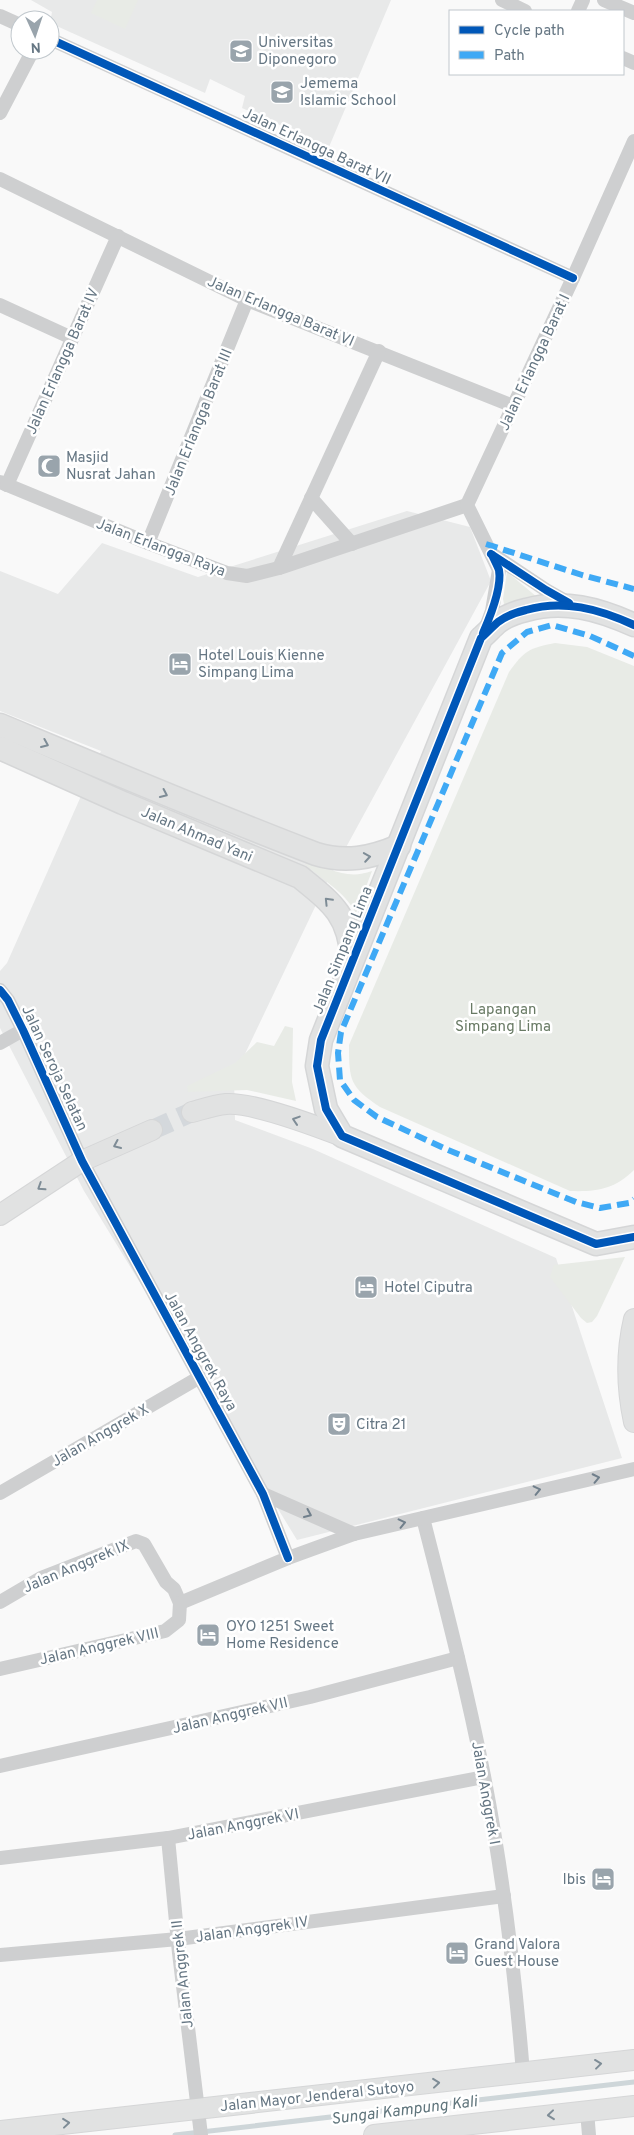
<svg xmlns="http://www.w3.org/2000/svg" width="634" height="2135" font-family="Overpass,sans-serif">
<rect width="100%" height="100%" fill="#f9f9f9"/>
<g fill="#e8e9e9">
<polygon points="31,0 391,0 329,147 242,108 245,96 210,79 205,93 50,23 52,12"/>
<polygon points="407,511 470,527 491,581 325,886 234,1077 235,1120 313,1149 556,1258 622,1458 297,1540 84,1191 0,1028 0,971 7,963 101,751 0,711 0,571 58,594 102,543 198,577"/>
</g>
<g fill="#e8ebe6">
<polygon points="97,0 138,0 125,29 91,13"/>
<polygon points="507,572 537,597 505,609 503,599"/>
<path d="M 555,643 L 587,647 L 634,666 L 634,1170 C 615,1189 596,1192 570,1191 L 380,1107 C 350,1087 349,1081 349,1045 L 509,672 C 524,651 529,648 555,643 Z"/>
<path d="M 305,864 C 330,866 345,881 372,871 L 356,913 C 344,891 322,880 305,864 Z"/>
<polygon points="285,1026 293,1028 292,1082 296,1101 247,1090 188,1092 187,1086 235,1063 257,1042 274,1046"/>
<polygon points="625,1257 597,1316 592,1322 587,1323 581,1318 550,1277 554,1265"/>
</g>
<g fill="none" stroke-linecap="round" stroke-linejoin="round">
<polyline stroke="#ced6d9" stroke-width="5" points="175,2135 634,2082"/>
<polyline stroke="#d4d8dc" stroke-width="20" stroke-dasharray="20 10" stroke-linecap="butt" points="152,1130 192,1112"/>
<g stroke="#d5d6d7" stroke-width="22">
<g id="secondary">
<path d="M 192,1112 C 203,1109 215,1105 226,1104 C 252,1102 316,1126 342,1136"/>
<polyline points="0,1215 82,1161 152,1130"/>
<path d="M 634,1319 C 626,1353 627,1389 634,1422"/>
<polyline points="0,2131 634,2060"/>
<polyline points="374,2135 634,2106"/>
</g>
</g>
<g stroke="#d5d6d7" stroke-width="25">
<g id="primary">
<path d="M 634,625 C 599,609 563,599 526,610 C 517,612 506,616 498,622 C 492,627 487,633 481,638 L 321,1040 L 317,1066 L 326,1109 L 342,1136 L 596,1244 L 634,1237"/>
<path d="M 0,725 C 105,769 209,813 316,854 C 345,863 371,858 399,846"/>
<path d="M 0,748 L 123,803 L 300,877 C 332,903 349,915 352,959"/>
</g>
</g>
<g stroke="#cecfd0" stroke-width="14">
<polyline points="502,0 525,11"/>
<polyline points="604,0 634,13"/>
<polyline points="578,11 583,0"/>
<polyline points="0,16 20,25"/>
<polyline points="50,39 573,278"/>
<polyline points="623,58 634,63"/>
<polyline points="0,113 33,50"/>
<polyline points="0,179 247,300 513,406"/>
<polyline points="0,305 72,338"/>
<polyline points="0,482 148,543 227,573 247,576 279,568 467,505"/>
<polyline points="7,485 118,236"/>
<polyline points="311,498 352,544"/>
<polyline points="148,543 247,300"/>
<polyline points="492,554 546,590 569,603"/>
<polyline points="279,568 379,351"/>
<polyline points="485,630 492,611 499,570 467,505 573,278 634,141"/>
<polyline points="0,990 8,1000 23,1030 82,1161 263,1494 288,1558"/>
<polyline points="0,1043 23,1030"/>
<polyline points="0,1493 200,1377"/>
<polyline points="263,1494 354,1534"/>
<path d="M 423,1518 C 445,1604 467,1689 484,1776 C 503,1874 515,1974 523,2073"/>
<polyline points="0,1602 41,1578 136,1541 144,1544 166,1582 174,1589 180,1603 179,1620 165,1631 0,1669"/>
<polyline points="180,1603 288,1558 354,1534 634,1469"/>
<polyline points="0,1766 310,1697 458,1658"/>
<polyline points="168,1838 179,1953 201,2135"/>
<polyline points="0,1858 168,1838 484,1777"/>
<polyline points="0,1955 178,1939 504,1896"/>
<polyline points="587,2111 589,2135"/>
</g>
<use href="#secondary" stroke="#e1e2e2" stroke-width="20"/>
<use href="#primary" stroke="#e1e2e2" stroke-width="22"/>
<g stroke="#3fa9f5" stroke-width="6" stroke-dasharray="12 6" stroke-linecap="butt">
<polyline points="486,544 582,575 634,589"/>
<polyline points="634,656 590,636 552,625 527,632 502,653 341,1032 338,1053 340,1080 354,1100 377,1117 448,1150 576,1202 600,1208 629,1203 634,1199"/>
</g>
<g stroke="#fff" stroke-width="11">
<g id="cycleway">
<polyline points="50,39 573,278"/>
<polyline points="491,554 546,590 569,603"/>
<path d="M 634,625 C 599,609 563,599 526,610 C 517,612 506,616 498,622 C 492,627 487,633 481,638 L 321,1040 L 317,1066 L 326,1109 L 342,1136 L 596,1244 L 634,1237"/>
<path d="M 483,633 C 490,617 502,587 499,570 C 497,565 494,559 492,555"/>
<polyline points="0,990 8,1000 23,1030 82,1161 263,1494 288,1558"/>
</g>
</g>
<use href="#cycleway" stroke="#0057b8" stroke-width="8"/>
</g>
<defs><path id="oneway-chevron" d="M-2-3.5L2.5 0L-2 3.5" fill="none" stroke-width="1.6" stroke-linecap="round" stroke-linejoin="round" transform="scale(1.25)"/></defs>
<g stroke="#7e8c96">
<use href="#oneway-chevron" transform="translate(45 744) rotate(23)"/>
<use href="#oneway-chevron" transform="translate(164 794) rotate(25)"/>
<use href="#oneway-chevron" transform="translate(367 857) rotate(-9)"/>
<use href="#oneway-chevron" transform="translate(328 901) rotate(-134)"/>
<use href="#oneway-chevron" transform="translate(296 1120) rotate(-162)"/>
<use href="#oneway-chevron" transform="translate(117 1145) rotate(156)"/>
<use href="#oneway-chevron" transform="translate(41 1187) rotate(147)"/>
<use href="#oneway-chevron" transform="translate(598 2064) rotate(-7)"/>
<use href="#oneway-chevron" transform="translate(436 2083) rotate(-6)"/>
<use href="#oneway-chevron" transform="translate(551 2115) rotate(174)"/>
<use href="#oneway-chevron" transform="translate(66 2123) rotate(-6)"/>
</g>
<g stroke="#707f8b">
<use href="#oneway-chevron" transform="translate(596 1478) rotate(-12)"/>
<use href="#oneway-chevron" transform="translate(537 1490) rotate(-13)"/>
<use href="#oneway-chevron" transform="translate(308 1514) rotate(24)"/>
<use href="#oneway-chevron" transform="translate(402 1523) rotate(-13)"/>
</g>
<defs>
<g id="university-square" transform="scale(1.25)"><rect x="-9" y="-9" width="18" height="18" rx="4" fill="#99a4ac" stroke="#fff"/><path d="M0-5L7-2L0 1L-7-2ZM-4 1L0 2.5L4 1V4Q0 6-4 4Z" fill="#fff"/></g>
<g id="school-square" transform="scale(1.25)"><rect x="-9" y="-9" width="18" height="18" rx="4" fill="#99a4ac" stroke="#fff"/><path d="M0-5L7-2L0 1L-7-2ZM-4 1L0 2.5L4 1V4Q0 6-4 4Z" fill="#fff"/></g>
<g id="mosque-square" transform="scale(1.25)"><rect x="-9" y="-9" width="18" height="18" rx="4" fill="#99a4ac" stroke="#fff"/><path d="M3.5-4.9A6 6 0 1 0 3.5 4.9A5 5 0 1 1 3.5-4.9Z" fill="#fff"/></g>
<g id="hotel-square" transform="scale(1.25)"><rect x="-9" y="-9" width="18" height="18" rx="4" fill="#99a4ac" stroke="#fff"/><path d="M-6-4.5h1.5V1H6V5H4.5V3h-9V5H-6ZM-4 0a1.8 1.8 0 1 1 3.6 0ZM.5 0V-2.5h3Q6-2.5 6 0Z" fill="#fff"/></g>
<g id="theatre-square" transform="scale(1.25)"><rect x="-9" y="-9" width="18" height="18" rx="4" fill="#99a4ac" stroke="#fff"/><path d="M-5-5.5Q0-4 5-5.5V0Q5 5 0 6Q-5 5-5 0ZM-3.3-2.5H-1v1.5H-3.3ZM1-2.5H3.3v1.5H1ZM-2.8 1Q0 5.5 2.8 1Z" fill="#fff"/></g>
</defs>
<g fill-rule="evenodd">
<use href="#university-square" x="241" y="51"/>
<use href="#school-square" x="282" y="92"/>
<use href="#mosque-square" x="49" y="466"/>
<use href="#hotel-square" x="180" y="664"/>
<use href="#hotel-square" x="366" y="1287"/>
<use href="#theatre-square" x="339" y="1424"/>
<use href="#hotel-square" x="208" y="1635"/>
<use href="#hotel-square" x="603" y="1879"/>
<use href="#hotel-square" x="457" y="1953"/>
</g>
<g text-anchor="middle" stroke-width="5" stroke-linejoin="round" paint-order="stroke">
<g font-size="15" fill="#657683" stroke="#fff" text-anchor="start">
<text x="258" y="47">Universitas<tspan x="258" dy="17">Diponegoro</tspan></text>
<text x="300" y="88">Jemema<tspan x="300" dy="17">Islamic School</tspan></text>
<text x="66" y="462">Masjid<tspan x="66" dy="17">Nusrat Jahan</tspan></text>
<text x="198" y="660">Hotel Louis Kienne<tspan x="198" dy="17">Simpang Lima</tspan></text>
<text x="384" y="1292">Hotel Ciputra</text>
<text x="356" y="1429">Citra 21</text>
<text x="226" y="1631">OYO 1251 Sweet<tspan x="226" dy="17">Home Residence</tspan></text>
<text x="586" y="1884" text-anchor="end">Ibis</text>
<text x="474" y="1949">Grand Valora<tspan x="474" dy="17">Guest House</tspan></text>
</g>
<g font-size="15" fill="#657683" stroke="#fff">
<text transform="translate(317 146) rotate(25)" y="5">Jalan Erlangga Barat VII</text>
<text transform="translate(281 311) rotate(23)" y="5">Jalan Erlangga Barat VI</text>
<text transform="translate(62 361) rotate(-66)" y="5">Jalan Erlangga Barat IV</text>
<text transform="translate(534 362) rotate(-65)" y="5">Jalan Erlangga Barat I</text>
<text transform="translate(198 422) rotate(-68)" y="5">Jalan Erlangga Barat III</text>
<text transform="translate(161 547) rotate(21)" y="5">Jalan Erlangga Raya</text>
<text transform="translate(197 834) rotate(23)" y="5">Jalan Ahmad Yani</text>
<text transform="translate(342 950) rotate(-68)" y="5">Jalan Simpang Lima</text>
<text transform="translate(55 1068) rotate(65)" y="5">Jalan Seroja Selatan</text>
<text transform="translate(201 1351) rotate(61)" y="5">Jalan Anggrek Raya</text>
<text transform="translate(100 1435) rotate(-30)" y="5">Jalan Anggrek X</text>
<text transform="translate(76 1566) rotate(-23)" y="5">Jalan Anggrek IX</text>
<text transform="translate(99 1646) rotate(-13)" y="5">Jalan Anggrek VIII</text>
<text transform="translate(230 1715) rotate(-13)" y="5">Jalan Anggrek VII</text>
<text transform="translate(486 1793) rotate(80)" y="5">Jalan Anggrek I</text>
<text transform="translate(243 1824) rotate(-11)" y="5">Jalan Anggrek VI</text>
<text transform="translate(252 1929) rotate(-8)" y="5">Jalan Anggrek IV</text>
<text transform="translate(182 1974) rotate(-96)" y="5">Jalan Anggrek II</text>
<text transform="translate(317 2096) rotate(-6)" y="5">Jalan Mayor Jenderal Sutoyo</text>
</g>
<g font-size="15" fill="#687a64" stroke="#fff">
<text x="503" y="1014">Lapangan<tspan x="503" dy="17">Simpang Lima</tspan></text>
</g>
<g font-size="16" font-style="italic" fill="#60757c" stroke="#fff">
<text transform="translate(404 2109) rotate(-7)" y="6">Sungai Kampung Kali</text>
</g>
</g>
<rect x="449" y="10" width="175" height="65" fill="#ffffff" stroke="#c1c8cd"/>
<rect x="459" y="26" width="25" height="8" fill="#0057b8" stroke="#c1c8cd"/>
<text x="494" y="35" font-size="15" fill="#657683">Cycle path</text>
<rect x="459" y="51" width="25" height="8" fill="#3fa9f5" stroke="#c1c8cd"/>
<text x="494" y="60" font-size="15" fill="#657683">Path</text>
<g transform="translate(35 35) rotate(177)"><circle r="24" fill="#ffffff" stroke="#c1c8cd"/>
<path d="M0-4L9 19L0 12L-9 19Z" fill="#99a4ac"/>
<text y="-8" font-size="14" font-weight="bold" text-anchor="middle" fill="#657683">N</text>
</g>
</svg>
